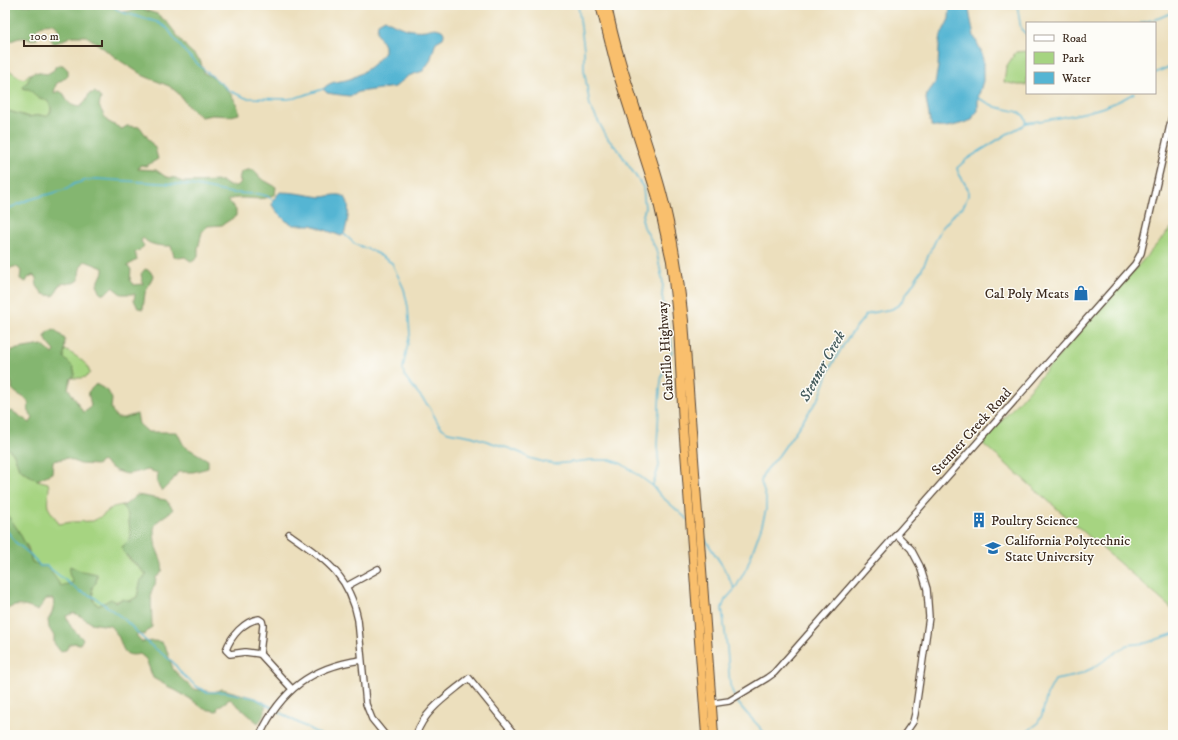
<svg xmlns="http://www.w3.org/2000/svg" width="1178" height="740" font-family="'IM FELL DW Pica',serif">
<rect width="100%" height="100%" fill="#fdfcf7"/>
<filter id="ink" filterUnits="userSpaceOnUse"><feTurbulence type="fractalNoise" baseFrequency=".025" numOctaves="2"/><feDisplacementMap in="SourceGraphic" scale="8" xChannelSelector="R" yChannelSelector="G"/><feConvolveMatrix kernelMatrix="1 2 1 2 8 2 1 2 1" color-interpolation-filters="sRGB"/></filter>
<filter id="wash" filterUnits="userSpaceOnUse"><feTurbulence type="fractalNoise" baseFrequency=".012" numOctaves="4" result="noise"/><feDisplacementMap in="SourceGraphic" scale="16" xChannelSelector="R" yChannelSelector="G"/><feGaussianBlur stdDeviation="0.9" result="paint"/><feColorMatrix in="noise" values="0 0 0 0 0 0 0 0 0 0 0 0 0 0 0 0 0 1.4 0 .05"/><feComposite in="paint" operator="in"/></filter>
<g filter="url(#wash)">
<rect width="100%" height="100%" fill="#ecdfbd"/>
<g fill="#a6d481" stroke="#707f50">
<polygon points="1027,51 1027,85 1018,85 1004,82 1006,67 1016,52"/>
<path d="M 5,68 C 12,71 17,77 24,79 L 29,74 L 31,74 C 24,90 30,84 35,96 C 44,99 52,101 51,112 L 46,116 L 39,115 L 29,117 L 5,110 Z"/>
<polygon points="1173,226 1173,610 982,443"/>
<path d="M 64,349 C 73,355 87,360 90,373 L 86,377 L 81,378 L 71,378 L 75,375 L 73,367 L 64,358 Z"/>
<path d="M 5,446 L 14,454 L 19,469 L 37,480 L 48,483 C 51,491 46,499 48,507 C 51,513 56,518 59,524 L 71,522 L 93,521 L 102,516 L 113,507 L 122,505 L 128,515 L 131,538 L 122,547 L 126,556 L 147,575 L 141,580 L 137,597 L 129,601 L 122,599 C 113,604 105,600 98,606 L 94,601 L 92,587 L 96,583 L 97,574 L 81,571 L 72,583 L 61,586 L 40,566 L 32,562 L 28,547 L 20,536 L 17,529 L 5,513 Z"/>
</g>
<g fill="#84b66f" stroke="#607046">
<path d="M 5,5 L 110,5 L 123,12 L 142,9 L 157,14 L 167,22 L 187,48 L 200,60 L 204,73 C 219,79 238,97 239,114 L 231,116 L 212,115 L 201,117 L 187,105 L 178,93 L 169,86 L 144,76 L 119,60 L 91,39 L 86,36 L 72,36 L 54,44 L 50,38 L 56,34 L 59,31 C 55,19 43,24 36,29 L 38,34 L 37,39 C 31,40 29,39 24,38 C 17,37 10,42 5,44 Z"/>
<path d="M 59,65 L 63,65 L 68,70 L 68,76 L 56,84 L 54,93 L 59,91 L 64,94 C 67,103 71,106 80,107 L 86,101 L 89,94 L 95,92 L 101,98 L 99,106 L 107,121 L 122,129 L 127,126 L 140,127 L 155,148 L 158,159 L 146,166 L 140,165 L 138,169 L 156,170 L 166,177 L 176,178 L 182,182 L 222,181 L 229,186 L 237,186 L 241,182 L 239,179 L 241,172 L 247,170 L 254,170 L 260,178 L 276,187 L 275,194 C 262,204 242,194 228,200 L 236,210 L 236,216 L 222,225 L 208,226 L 202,232 L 198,249 L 198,257 L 192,262 L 185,257 L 178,258 L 174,256 L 171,246 C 162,246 150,246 143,238 L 141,241 L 144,246 L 139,251 L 135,252 L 137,260 L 127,266 L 131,269 L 130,281 L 134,285 L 143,284 L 141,274 L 145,269 L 150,271 L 153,276 L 145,293 L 143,309 L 138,308 L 134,300 L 135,294 L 121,294 L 112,287 L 105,294 L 101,294 L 97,285 L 103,272 L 103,268 L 85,261 C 79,267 79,272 79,280 C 70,286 67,281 59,285 L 57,291 L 53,296 L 43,294 L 37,286 L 36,278 L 33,275 L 28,278 L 26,282 L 20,279 L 21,271 L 17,267 L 13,267 L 5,271 L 5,110 L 29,117 L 39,115 L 46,116 L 51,112 C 52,104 47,98 38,98 L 29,89 L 26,89 L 23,88 L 24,84 L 27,83 L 31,74 L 34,72 L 47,74 L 54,70 L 55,67 Z"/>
<path d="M 54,329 L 65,339 L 64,358 L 73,367 L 75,375 L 71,378 L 68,388 L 83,412 L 88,410 L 91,405 L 88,392 L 96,384 L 108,391 L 112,399 L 111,409 L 117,418 L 124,418 L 137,414 L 139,424 L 148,432 L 177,432 L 184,446 L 208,460 L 208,468 L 193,472 L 178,472 L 172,481 L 162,491 L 157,483 L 158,473 L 148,470 L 127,474 L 116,471 L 102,461 L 97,465 L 80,464 L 67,458 L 53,461 L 52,473 L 37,480 L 19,469 L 14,454 L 5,446 L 5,413 L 12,411 L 30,423 L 33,418 L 28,410 C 31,396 21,399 12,389 L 12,383 L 5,379 L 5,360 L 10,355 L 12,350 L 42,345 L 53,354 L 55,351 L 48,343 L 45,337 L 47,332 Z"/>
<path d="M 137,495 L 166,500 L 173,509 C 168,516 156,518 154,529 C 154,533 155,542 156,547 C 159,557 169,571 156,577 L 155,585 L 151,592 L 152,627 L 144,635 L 139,633 L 136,635 L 142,642 L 154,641 L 161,642 L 166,648 L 173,669 L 182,679 L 193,689 L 214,692 L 222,689 L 255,698 L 265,703 C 266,712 264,716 258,723 L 230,699 L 218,707 L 217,711 L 204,709 L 189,698 L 153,678 L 146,659 L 140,654 C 122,658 124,648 118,636 C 116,633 113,629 110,626 L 91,623 L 82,617 L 74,613 L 66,616 L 71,627 L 83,639 L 80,644 L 75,643 L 70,644 L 66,650 L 60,651 L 54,643 L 54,636 L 49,628 L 48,620 C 52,614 55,607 53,599 L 46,599 L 38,611 C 27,606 15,602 5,611 L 5,513 C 17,525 27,545 32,562 L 40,566 L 47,566 L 61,586 L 72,583 L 73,581 L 69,574 L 70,566 L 81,571 L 97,574 L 96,583 L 92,587 L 94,601 L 98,606 L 111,599 L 116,603 L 122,599 L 130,601 L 137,597 L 141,580 L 147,575 L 123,552 L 122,547 L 131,538 L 128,515 L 122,505 L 125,505 Z"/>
</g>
<g fill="#55b5d3" stroke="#487078">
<path d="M 950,5 L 968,5 L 974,36 L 981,51 L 983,60 L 983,81 L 978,98 L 978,111 L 974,115 L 972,120 C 961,124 943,130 932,126 L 930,121 L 926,99 L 927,94 L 935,83 L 938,67 L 939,46 L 941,35 L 949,19 Z"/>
<path d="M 385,19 C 397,27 411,32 426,30 C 431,29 434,27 439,29 C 444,30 445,34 443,38 L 436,42 L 430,61 L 423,71 L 408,76 L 395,87 L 358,92 L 354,95 L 349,96 L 333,94 L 327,93 L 323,89 C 332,79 341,83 352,78 C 365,72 376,63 384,53 L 384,46 L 377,32 L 378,23 Z"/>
<path d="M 280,192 C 294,192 307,195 321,197 C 327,197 334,194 340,195 C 354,196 347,226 344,234 L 341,236 L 312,225 L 294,225 L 286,221 L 276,211 L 272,205 L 273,200 Z"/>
</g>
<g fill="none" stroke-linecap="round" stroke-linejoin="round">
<g stroke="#55b5d3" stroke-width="1.5">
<polyline points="111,5 121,12 157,22 167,28 185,52 201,67 230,91 246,98 287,99 295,98 323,89"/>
<polyline points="578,5 584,49 584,69 590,106 608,139 619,151 643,187 645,208 642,219 644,227 656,249 663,283 662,296 668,325 671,336 672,351 662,375 660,388 657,445 659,466 653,485"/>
<polyline points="1017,5 1021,29 1027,35"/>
<polyline points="1141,23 1159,18 1173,12"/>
<polyline points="1155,73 1173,65"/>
<path d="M 978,98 C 984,101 990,104 996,107 C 1006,110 1021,109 1026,119 L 1026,123"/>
<polyline points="5,210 28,200 67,189 74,184 87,180 97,179 190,185 231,193 259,194 267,196 273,200"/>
<polyline points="344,234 355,244 373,251 392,263 404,289 408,307 410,335 408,343 403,368 404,375 409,382 430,408 438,423 442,428 448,432 471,436 511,449 523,454 529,458 544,462 556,464 591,460 611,460 622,464 638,475 653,486 660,495 687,519"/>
<polyline points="5,528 15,542 31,555 40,566 47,566 79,591 94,597 124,619 149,644 173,662 182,674 196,686 206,692 226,692 255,698 273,708"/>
<polyline points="703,536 722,565 735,589"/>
<path d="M 734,696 L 730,685 L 727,648 L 722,608 L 725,600 L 735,589 L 747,567 L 762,525 L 766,510 L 766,498 L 761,482 L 763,474 L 779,455 L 820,396 L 831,366 L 847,339 L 866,315 L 871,313 L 892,309 L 900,304 L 921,271 L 941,229 L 955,213 L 963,207 L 968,196 L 968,189 L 958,172 L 957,168 L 967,159 L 1007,134 L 1022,126 L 1026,123 C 1062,117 1102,113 1134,93"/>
<path d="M 736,700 C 744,713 757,722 766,735"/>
<polyline points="276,710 291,719 321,735"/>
<polyline points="1026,735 1028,731 1037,724 1042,715 1047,695 1055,680 1075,676 1093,668 1127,645 1146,643 1173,634"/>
</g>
</g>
</g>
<g filter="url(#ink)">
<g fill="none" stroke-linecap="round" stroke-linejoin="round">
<g stroke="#564536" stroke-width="8">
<g id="minor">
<path d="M 289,534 C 325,560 349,574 358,620 L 366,704 L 372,719 L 385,735"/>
<polyline points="896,534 911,549 920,566 927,589 929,617 915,714 913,722 904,735"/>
<polyline points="347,586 378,569"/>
<path d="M 259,619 L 262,621 L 263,625 L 260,654 L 245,652 L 230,654 L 226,650 C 231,636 244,621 259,619 Z"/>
<polyline points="260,654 292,689"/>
<polyline points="709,704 729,701 767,678 774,673 1135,264 1141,253 1173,112"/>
<path d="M 260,735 C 281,690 312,667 361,660"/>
<path d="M 416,735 C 425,709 449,695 469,678 L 515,735"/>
</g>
</g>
<g stroke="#564536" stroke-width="10">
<g id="highway">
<polyline points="600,5 617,72 656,194 671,261 678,326 683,425 706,735"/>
<path d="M 607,5 C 619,68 644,127 661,189 C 673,232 679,276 684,321 L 714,735"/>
</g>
</g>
<use href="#minor" stroke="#fff" stroke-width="5.5"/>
<use href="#highway" stroke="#f9bf6d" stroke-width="8"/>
</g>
</g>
<defs>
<g id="shop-bare" transform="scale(1.2)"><path d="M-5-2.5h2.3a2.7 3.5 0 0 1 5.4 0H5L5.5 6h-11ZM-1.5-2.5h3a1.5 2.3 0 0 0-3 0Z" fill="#1f6fb2" stroke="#fdfcf7" stroke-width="2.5" paint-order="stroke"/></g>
<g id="building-bare" transform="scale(1.2)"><path d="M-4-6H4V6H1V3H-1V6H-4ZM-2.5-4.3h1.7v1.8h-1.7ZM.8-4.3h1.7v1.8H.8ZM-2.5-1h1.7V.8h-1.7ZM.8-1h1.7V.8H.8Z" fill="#1f6fb2" stroke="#fdfcf7" stroke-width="2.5" paint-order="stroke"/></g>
<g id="university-bare" transform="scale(1.2)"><path d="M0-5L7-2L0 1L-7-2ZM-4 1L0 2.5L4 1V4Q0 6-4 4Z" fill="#1f6fb2" stroke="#fdfcf7" stroke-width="2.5" paint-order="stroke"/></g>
</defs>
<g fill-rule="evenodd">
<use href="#shop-bare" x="1081" y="293"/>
<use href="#building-bare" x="979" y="520"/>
<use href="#university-bare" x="993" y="548"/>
</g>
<g text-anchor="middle" stroke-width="3" stroke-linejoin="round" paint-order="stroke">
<g font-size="14" fill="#3b2a1e" stroke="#fdfcf7" text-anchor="start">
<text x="1069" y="298" text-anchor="end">Cal Poly Meats</text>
<text x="991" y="525">Poultry Science</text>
<text x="1005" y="545">California Polytechnic<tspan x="1005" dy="16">State University</tspan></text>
</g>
<g font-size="14" fill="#3b2a1e" stroke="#fdfcf7">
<text transform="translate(665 351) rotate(-94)" y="5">Cabrillo Highway</text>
<text transform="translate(971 431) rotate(-48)" y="5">Stenner Creek Road</text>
</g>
<g font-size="15" font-style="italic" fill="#445b5d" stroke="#fdfcf7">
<text transform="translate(822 366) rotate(-61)" y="5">Stenner Creek</text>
</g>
</g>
<rect width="1178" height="740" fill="none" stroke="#fdfcf7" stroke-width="20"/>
<rect x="1026" y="22" width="130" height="72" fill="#fdfcf7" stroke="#afa8a0"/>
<rect x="1034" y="35" width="20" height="6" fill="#ffffff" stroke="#afa8a0"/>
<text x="1062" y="42" font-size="12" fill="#3b2a1e">Road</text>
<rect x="1034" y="52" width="20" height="12" fill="#a6d481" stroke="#afa8a0"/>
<text x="1062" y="62" font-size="12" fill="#3b2a1e">Park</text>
<rect x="1034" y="72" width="20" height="12" fill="#55b5d3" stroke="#afa8a0"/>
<text x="1062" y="82" font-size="12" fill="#3b2a1e">Water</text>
<path d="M24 40v6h78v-6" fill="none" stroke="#3b2a1e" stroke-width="2"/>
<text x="30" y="40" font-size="12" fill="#3b2a1e" stroke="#fdfcf7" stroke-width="3" paint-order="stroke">100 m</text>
</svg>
